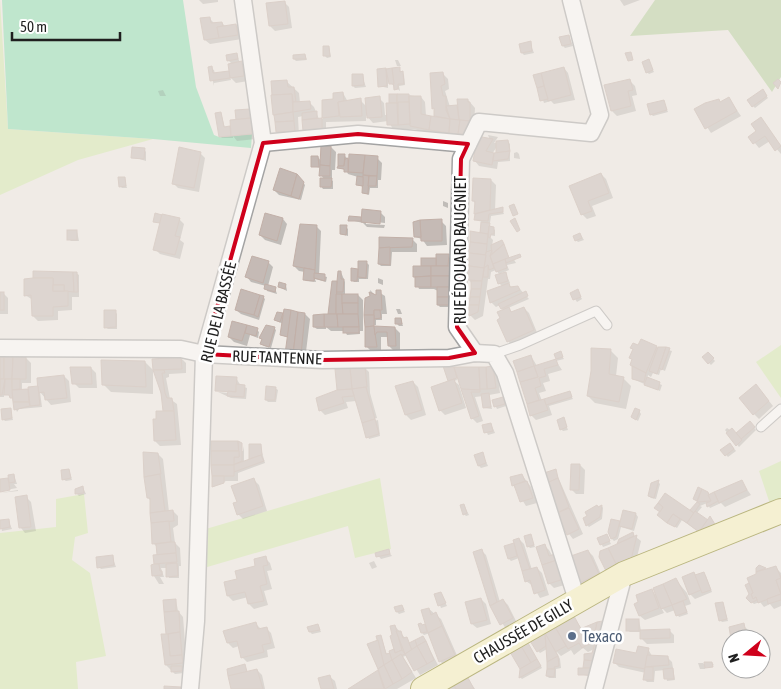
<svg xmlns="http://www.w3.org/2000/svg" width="781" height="689" font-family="'Asap Condensed',sans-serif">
<rect width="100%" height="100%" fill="#f0ebe6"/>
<g fill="#d2eaac">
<polygon points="0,0 8,129 153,139 78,160 0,195"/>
<polygon points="781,345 781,398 756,362"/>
<polygon points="781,461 781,508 772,510 759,471"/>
<polygon points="380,478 391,549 355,558 348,526 197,570 199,531"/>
<polygon points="84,494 88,533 75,537 72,560 90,573 106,656 76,662 78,689 0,689 0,533 56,527 56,499"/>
</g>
<polygon fill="#b1cf9a" points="655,0 781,0 781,77 772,92 728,30 630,36"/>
<polygon fill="#84dfb0" points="2,0 183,0 196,87 214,135 219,137 252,134 251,148 153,139 8,129"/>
<g fill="#0003" fill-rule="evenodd">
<polygon points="199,0 218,0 218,2 203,4"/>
<polygon points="620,0 640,0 624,6"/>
<polygon points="284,2 289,7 292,28 275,31 270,26"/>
<polygon points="209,18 214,23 222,23 226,27 236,25 241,30 242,39 210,44 205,40"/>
<polygon points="569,36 573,46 565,48 563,46"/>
<polygon points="530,43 534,53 524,55 522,53"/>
<polygon points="329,47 331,57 327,58 325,56"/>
<polygon points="237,55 240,63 247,68 248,81 236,83 230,77 231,80 214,83 214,86 210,68 214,70 215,74 228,72 230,74 232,64 228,60"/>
<polygon points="305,55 307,60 296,61 294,59"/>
<polygon points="395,60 398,60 401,66 397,66"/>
<polygon points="648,60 654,72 649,74 647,72"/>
<polygon points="564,68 568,73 575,100 554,104 551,101 544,103 535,76"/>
<polygon points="399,69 404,75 405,85 399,86 400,91 388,81 388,88 379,86 378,70"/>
<polygon points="431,74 443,74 448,79 449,89 445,91 450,107 459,106 468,100 475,108 473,140 429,133 414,129 393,129 388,121 373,123 366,115 366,121 326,122 326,135 304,131 303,116 298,117 299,136 282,137 277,132 273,82 286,81 299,93 300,103 309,102 314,107 319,119 323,119 323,101 335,100 343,93 348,102 360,100 367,107 379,98 384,103 385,115 388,115 387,104 408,95 421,97 425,102 426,116 436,118"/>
<polygon points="362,76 366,87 355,88 353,86"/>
<polygon points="630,81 635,86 637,95 632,96 636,111 617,116 612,111"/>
<polygon points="163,90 166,96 160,96 158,91"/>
<polygon points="764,93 768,98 755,108 753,106"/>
<polygon points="729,99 741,116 711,133 696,110"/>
<polygon points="663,101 668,112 653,116 651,114"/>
<polygon points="249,110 257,139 237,141 233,136 233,138 222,138 220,136 221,113 225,128 232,130"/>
<polygon points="761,118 781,146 781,154 770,141 759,148 750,137 757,132"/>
<path d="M 488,135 L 498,137 L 494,143 L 507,141 L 510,144 L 510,161 L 498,162 L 497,169 L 479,166 L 475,161 L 490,140 ZM 498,145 L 496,156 L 492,154 Z"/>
<polygon points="331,147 336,152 335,170 332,170 332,178 329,178 333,181 333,189 323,189 321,186 324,179 321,175 321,168 312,166 318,157 321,161"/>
<polygon points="144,149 146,152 146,161 133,157"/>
<polygon points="517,152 519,154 520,159 514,158 514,153"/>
<polygon points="200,153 205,158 199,192 178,188 173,183"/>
<polygon points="344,155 350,161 350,156 377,158 382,163 381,180 378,180 378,188 370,188 369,195 364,193 364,187 358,185 358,177 348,174 346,170 338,168"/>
<polygon points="601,174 606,179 613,198 592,206 596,216 587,219 582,214 571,186"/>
<polygon points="124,178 127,188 122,188 120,186"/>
<polygon points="301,180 305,185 301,200 279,195 274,190"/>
<polygon points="491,180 496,185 495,210 502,209 504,214 491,216 490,223 487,223 495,230 495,236 488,235 493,240 492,246 503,244 510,259 513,258 516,263 507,265 509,270 499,274 496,270 491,272 490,279 488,279 483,316 475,320 470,315 472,284 469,280 482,222 476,220 476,204 473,201"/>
<polygon points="443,201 448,203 448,208 443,206"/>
<polygon points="380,212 385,217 385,223 366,221 366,224 385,225 384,228 367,227 363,223 350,220 360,218 362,220"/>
<polygon points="179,219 184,224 180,240 184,243 180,259 160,254 155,249 161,224 155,221"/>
<polygon points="283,219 287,224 281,245 265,240 260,235"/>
<polygon points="441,221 446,226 447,245 427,246 422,239 415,237"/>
<polygon points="316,226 321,231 319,275 327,277 326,282 315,279 316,282 306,281 304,279 305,272 299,271 294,266"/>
<polygon points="346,227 348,229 348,236 341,234"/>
<polygon points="77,231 79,241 71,241 69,239"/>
<polygon points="580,234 584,240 578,242 576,240"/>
<polygon points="380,238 412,239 417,244 417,252 392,252 391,266 381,266 379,264"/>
<polygon points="448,256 450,258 452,307 440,307 438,305 438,291 434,289 419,289 414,276 422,267"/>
<polygon points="268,262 273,267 268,286 275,288 277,294 267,291 266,286 251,282 247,277"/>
<polygon points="367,263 369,265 368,279 359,279 359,282 354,282 352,280 352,270 359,270"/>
<polygon points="341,272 345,282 345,295 358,295 363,300 363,331 360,331 360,334 347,335 345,331 331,331 326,327 326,329 317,329 314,327 331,316"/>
<polygon points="76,273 79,275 79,297 72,297 72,310 58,311 58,320 38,321 33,316 33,300 25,295"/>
<polygon points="506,274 510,283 508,283 512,288 518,287 529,299 508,308 513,313 524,308 529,313 538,335 513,346 508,341 502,319 504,311 500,305 496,307 491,302 502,286 499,283"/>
<polygon points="378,278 383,280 383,285 378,283"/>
<polygon points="286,285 287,291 279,287"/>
<polygon points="370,290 377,297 377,291 385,296 387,314 382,314 382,320 376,320 376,325 366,325 366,328 395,328 400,333 400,351 394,351 389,346 389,337 381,337 381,351 371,351 366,346 366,299 371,297"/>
<polygon points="577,291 582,299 577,302 572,294"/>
<polygon points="3,293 8,298 8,314 0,314 0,294"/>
<polygon points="263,297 265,299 259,320 241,314 236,310"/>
<polygon points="396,309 400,309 402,314 398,314"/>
<polygon points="115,311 117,314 117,329 108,329 105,327"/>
<polygon points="282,314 284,317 305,314 310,319 305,360 289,338 281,335 283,324 275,320"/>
<polygon points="401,319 403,326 399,326 397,324"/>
<polygon points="233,322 257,330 259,332 258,338 250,335 247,346 234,342 229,337"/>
<polygon points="274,328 276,330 271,348 264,346 261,344 263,331"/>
<polygon points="656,347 672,351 665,371 661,369 659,375 653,373 651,377 648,375 647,379 662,385 660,391 633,379 634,350 632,348"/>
<polygon points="610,350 618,358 616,376 623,378 631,386 626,409 595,403 588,396"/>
<polygon points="560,353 564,359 556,361 562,370 548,374 550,381 543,383 546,391 539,393 542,401 569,392 573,399 549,406 552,415 536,420 531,415 515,361 531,356 537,366 557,360 555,355"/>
<polygon points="708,353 715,361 711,365 703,357"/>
<polygon points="0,358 26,358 31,363 31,383 22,383 22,390 39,387 64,376 69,381 71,402 51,405 40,392 42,407 19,409 17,412 11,396 4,393 4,397 0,397"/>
<polygon points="181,358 186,363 186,373 169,374 169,377 166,378 170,399 177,404 181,445 160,446 155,441 158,420 165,412 153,360"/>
<polygon points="145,362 153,370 153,394 111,392 103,384"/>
<polygon points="364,367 369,372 370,393 377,418 364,421 364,424 378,420 380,436 369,439 356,401 346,402 348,408 325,415 320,410"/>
<polygon points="492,367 497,372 500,393 489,395 492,409 484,408 483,396 475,397 483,421 477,423 472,418 456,369 453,369 457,380 454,381 459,385 466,408 445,415 440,410 432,388 450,382 444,368"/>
<polygon points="91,368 96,373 97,388 79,388 74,383"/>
<polygon points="236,378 241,386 247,388 246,399 231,398 218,392 229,393"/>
<polygon points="413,382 418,387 426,415 411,420 406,415"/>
<polygon points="275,388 278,390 276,402 268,402 266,400"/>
<polygon points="761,391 773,406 759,419 754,414"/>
<polygon points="502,398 506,406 497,409 493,401"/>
<polygon points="10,409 13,420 5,421 3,419"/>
<polygon points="639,411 641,414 638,421 635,419"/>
<polygon points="564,419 568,430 563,431 561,429"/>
<polygon points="491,424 495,433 488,435 484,426"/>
<polygon points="752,425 756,430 739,447 725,430 727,428 736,434"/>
<polygon points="238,442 241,444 241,451 243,451 244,446 244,462 251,459 251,445 260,445 265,463 238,473 238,481 226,481 213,487 212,443"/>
<polygon points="732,446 736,451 728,457 722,450"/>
<polygon points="482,453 488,466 481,468 479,466"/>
<polygon points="158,454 163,459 169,512 173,511 178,516 178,525 173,528 175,543 180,548 181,566 179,566 179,578 169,578 167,568 161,568 164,577 160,577 164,584 159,584 154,576 158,556 157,547 154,544 151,501 148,498"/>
<polygon points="580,465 585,470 584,494 576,494 571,489"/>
<polygon points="69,470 72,480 66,481 63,479"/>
<polygon points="555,470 583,534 573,539 569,534 548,482"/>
<polygon points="14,475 17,484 14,484 17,488 0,491 0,480 10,479"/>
<polygon points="522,475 531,487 537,503 526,506 513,485"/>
<polygon points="254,480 259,485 267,511 243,519 238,514 238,502"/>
<polygon points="741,481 751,495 725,507 721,503 710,508 707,503 700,506 702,507 696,514 707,521 711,518 717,528 700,533 682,520 677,528 664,520 665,494 691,511 698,502 694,499 699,489 708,496 714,494 718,498"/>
<polygon points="658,482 660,484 656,499 651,498 649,496"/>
<polygon points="83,488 86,494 79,496 77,494"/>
<polygon points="18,490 18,491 0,493"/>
<polygon points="26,497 31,502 36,531 25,533 21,528 16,498"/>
<polygon points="464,505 469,515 466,516 464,514"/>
<polygon points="602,506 603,508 602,519 589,527 587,525"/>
<polygon points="636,514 638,517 634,531 621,527 618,539 614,541 612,539 612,521 621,523"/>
<polygon points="8,520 12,529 2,531 0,521"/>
<polygon points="632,534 641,541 635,565 620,539"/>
<polygon points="530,535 535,547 530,548 528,546"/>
<polygon points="607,536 611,544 603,547 599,539"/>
<polygon points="519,539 524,544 532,570 537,568 542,573 549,595 540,598 533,586 526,581 519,558 511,561 509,559 505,547 515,544"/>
<polygon points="544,545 549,550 568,584 554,588 550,584"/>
<polygon points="481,550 486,555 500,602 503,600 508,605 517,623 506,629 491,605 475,552"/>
<polygon points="388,551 392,556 381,559 377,554"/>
<polygon points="588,551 593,556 603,579 583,588 578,583"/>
<polygon points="112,556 116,567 101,569 99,567"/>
<polygon points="265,558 270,563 272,570 267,571 272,589 264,591 268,605 254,609 249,604 248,597 233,601 228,596 225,583 238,580 257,567"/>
<polygon points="374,561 377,567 372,569 369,563"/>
<polygon points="760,567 765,569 776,568 781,573 781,606 774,609 770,604 764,607 760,602 754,604 748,598"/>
<polygon points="694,573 697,576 704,574 706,576 712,592 695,599 690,594"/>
<polygon points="676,580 687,593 691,604 685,606 688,614 679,617 675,610 667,613 661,607 664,613 645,620 640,616 636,604 651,590 657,596"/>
<polygon points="441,594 447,606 441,608 436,595"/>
<polygon points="481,599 486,604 491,624 477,628 472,624"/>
<polygon points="176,600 178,611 183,617 187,668 184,668 184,673 175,674 166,665 168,635 165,612"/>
<polygon points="723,603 728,621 722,622 720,620"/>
<polygon points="402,606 405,612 399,614 397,612"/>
<polygon points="429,609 441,619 459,660 445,666 440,661 430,633 424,635 422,633 425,626 429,630"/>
<polygon points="574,618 582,629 598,623 593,677 579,674 584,669 594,649 588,652 583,648 574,655 571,650 561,656 556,651 560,659 561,668 556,669 556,678 549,678 547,676 547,649 540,653 538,651 546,633"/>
<polygon points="639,620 641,631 669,630 674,635 674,643 647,644 642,639 642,632 630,632 627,630"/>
<polygon points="256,624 261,629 266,628 271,633 275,648 267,650 268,657 247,662 242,657 239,646 233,648 228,643"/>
<polygon points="318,625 321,632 312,634 310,632"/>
<polygon points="743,625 748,630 750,639 733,639 730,627"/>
<polygon points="395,626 410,644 423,637 438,665 420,675 407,655 403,657 416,678 397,689 350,689 379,672 368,645 379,641 381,636 387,655 396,650"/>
<polygon points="530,647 542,668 522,679 520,677"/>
<polygon points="648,649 652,656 667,657 672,662 675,680 667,681 665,670 655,671 654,682 647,682 645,680 646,673 619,667 614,662"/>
<polygon points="698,663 703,663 706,666 712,663 714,665 706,666 705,666 705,669 700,669"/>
<polygon points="245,666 248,673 257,670 262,675 265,689 232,689"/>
<polygon points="330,677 335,681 337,689 322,689"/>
<polygon points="467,678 475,689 447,689"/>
</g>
<g fill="#c5bab5" stroke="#c2b0a8">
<polygon points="285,1 288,24 269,26 266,3"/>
<polygon points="210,17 211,23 222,22 223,26 217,27 219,38 204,40 200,18"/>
<polygon points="236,24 238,35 219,38 217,27"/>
<polygon points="569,35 571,44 562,46 559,37"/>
<polygon points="531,41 532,51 521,53 519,44"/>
<polygon points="323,46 329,46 330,56 323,56"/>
<polygon points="631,52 633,60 628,61 625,53"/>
<polygon points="237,53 238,59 227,61 226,55"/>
<polygon points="305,54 306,59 293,59 293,55"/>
<polygon points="649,59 653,70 646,73 642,62"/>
<polygon points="242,61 244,76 230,78 228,64"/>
<polygon points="212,66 213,73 229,71 230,78 210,81 208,67"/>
<polygon points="400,67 400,72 403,71 404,84 398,84 398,89 394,90 392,68"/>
<polygon points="564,67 571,95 548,101 541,73"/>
<polygon points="386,68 387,86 378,87 377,69"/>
<polygon points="392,68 394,84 389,84 386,69"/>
<polygon points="443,72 445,84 441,86 443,96 446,96 446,110 450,119 434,116 434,108 432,109 430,73"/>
<polygon points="541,73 544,86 537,88 533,75"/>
<polygon points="352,74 363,74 364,85 352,86"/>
<polygon points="630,79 633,90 628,91 631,106 611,111 604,85"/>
<polygon points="778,79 781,82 778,89 773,83"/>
<polygon points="287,80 288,87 294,87 296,102 293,102 292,94 272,95 271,81"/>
<polygon points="544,86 548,99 540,101 537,88"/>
<polygon points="763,89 767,96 752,107 747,100"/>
<polygon points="343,92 344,101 338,102 339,116 322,118 322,100 333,99 333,93"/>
<polygon points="292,94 293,112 273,115 271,95"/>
<rect x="389" y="94" width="8" height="9"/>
<polygon points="397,94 409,94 409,102 397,103"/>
<polygon points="380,96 382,117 367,118 365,98"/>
<polygon points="409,96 421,96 421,114 431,116 429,130 410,126"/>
<polygon points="729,97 737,111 705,129 694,109 705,103 719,99 720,102"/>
<polygon points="361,98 362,116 340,117 338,102"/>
<polygon points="457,99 468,99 468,102 470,102 470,121 459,120"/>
<polygon points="664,100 667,110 650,115 647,104"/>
<polygon points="310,101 311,109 293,112 293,102"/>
<polygon points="398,102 409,102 410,124 398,125"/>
<polygon points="386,103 397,103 398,125 387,125"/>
<polygon points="457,105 459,120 450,119 446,106"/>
<polygon points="250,109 251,118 236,120 235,110"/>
<polygon points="317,111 317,118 302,120 302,113"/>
<polygon points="221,112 224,127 230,126 231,136 219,137 215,113"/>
<polygon points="293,112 294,121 275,122 274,115"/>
<polygon points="431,116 450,119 449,133 429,130"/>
<polygon points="761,117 781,146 775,151 765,136 753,144 748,137 756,131 751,124"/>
<polygon points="251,118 252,134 231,136 230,120"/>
<polygon points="322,118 322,131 303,131 302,120"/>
<polygon points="450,119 460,120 458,134 449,133"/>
<polygon points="460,120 470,121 469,135 458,134"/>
<polygon points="294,121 295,132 276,132 275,122"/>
<polygon points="482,137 493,139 486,151 494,153 492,165 473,161 477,139"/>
<polygon points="508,140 510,151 496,153 496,141"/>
<polygon points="321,145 331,146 330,166 320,165"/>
<polygon points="132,147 145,148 144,159 131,158"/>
<polygon points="179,147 201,152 194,188 172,184"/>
<polygon points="510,151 508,159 493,161 494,153"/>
<polygon points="338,154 345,154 344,166 338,166"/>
<polygon points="349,154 365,155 363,173 348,172"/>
<polygon points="365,155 378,156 377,176 363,175"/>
<polygon points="311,156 318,156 319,167 311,167"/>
<polygon points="348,158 348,172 344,172 344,169 337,168 338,166 344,166 345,159"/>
<polygon points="320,165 330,166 330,176 319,176"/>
<polygon points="280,168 297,174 291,196 273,190"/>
<polygon points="601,173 609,193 588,201 592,211 581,215 569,186"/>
<polygon points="297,174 304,182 299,199 291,196"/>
<polygon points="363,175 369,176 368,194 362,193"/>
<polygon points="357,176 363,177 363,186 356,185"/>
<polygon points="369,176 377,176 376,186 368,186"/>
<polygon points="118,177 125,177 126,186 119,187"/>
<polygon points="320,178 332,178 331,187 320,187"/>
<polygon points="473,178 491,179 490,210 474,214 475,201 472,201"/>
<polygon points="514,204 518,214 513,216 509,206"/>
<polygon points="503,207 503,212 489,214 488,221 474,220 475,214"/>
<polygon points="362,209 381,211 380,224 361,222"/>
<polygon points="155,213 162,215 160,223 153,222"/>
<polygon points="265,213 283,218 277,241 259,235"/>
<polygon points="162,214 180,218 175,236 180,237 175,255 153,250"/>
<polygon points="349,216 361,217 361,221 348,221"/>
<polygon points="515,218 520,230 517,232 510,221"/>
<polygon points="442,219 442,241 421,241 420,220"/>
<polygon points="420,220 421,237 414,237 413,222"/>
<polygon points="481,222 490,223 488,234 480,233"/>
<polygon points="300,224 317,225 315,270 293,266"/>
<polygon points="340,225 347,225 346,235 340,234"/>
<polygon points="489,226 494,227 494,234 491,234 490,238 488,237"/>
<rect x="67" y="230" width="10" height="10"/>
<polygon points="470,231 488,234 487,244 470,242"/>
<polygon points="580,233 582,238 575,241 573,236"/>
<polygon points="379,237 413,238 412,247 379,248"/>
<polygon points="502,240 504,244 492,254 491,245"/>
<polygon points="470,242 487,244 486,255 469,253"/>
<polygon points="504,244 509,258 493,264 490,256"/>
<polygon points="390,247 390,265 378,264 379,248"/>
<polygon points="492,250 490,256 494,268 489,270 488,265 484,268 486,252"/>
<polygon points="469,253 486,255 484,268 469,266"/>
<polygon points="436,254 449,254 448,266 436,266"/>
<polygon points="520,254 521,257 506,263 505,259"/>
<polygon points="252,256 269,261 263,283 245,277"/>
<rect x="421" y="258" width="15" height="8"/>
<polygon points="505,259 507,268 496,272 493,264"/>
<polygon points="358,261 367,261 366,278 358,277"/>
<polygon points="488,265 488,277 483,277 484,268"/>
<polygon points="413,266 431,266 431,276 413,277"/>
<rect x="431" y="266" width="20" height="10"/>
<polygon points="469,266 484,268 482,281 468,280"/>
<polygon points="304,268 315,270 314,281 303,280"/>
<polygon points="351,268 358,269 357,281 351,281"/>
<polygon points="33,271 73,272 74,292 64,291 64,285 53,285 53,278 33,278"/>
<polygon points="338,271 341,271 341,279 344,279 343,292 336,292"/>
<polygon points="73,272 77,272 78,292 74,292"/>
<polygon points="506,272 508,281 498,284 495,275"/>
<polygon points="314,273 325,274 325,281 314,278"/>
<polygon points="431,276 431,287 415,287 415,277"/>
<rect x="431" y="276" width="20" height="11"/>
<polygon points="33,278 53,278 53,291 68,291 68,306 53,307 53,316 32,316 31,295 24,296 24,279"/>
<polygon points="332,281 337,281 336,314 328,314"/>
<polygon points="471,281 482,281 481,289 471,289"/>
<polygon points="279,282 286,284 285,289 278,287"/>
<polygon points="509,283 510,287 518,286 520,290 490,303 487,291"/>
<polygon points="265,284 276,287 275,292 264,289"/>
<rect x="53" y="285" width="11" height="6"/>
<polygon points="437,287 449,287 450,297 437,297"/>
<polygon points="241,289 260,295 254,315 235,310"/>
<polygon points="471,289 481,289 480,297 470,297"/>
<polygon points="578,289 581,297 573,300 570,293"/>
<polygon points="376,290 381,290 382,310 374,310 374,315 364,315 365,298 370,296 369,292 376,295"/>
<polygon points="526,291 528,296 501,309 498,304"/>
<rect x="0" y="292" width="4" height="18"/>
<polygon points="336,294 342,294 343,314 336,314"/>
<rect x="342" y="294" width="16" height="9"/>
<polygon points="260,295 264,296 258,317 254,315"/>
<polygon points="437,297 451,297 450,305 437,305"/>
<polygon points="470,297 480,297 479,305 469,305"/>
<polygon points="342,303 358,303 358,314 343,314"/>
<polygon points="469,305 479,305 478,312 469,316"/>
<polygon points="509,307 511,312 524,307 534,330 507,342 497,320 500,318 497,312"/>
<polygon points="284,309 291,310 288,337 280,335"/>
<polygon points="104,310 116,310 116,327 104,328"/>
<polygon points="291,310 298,312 293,355 285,354"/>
<polygon points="374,310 380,310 381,318 374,319"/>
<polygon points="277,312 283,313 280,322 274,320"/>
<polygon points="298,312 305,313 301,355 293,355"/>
<polygon points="324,314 337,314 338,327 324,327"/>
<polygon points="324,314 324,327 313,327 313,315"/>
<polygon points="337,314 358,314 359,327 338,327"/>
<polygon points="364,315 374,315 374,326 365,327"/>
<polygon points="395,318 401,318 402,324 395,324"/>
<polygon points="232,321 247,325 242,341 228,337"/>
<polygon points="247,325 258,328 256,336 245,333"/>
<polygon points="266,325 275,327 269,347 260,344 262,339 259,338"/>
<polygon points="374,326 377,347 365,347 365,327"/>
<polygon points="374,326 395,327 396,346 388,346 387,332 377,332 375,335"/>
<rect x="343" y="327" width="16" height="6"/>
<polygon points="641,339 657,346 646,373 630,365 632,359 629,358 633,349 630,348 633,343 638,345"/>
<polygon points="658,347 666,347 657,374 649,371"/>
<polygon points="666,347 670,348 662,370 659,368"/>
<polygon points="591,348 611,349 609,374 624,377 619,402 587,396 591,371"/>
<polygon points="561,351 563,357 556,359 554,354"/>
<polygon points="708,352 714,358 708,364 702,357"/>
<polygon points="531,355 534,366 517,372 513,361"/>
<rect x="0" y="357" width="4" height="22"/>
<polygon points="4,357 13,357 12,379 4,379"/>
<polygon points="13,357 26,357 26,379 12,379"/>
<polygon points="181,357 182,369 153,370 152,359"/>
<polygon points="556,359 558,365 544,369 546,376 539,378 541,386 535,388 539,400 527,404 520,382 538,377 534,366"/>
<polygon points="101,360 145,361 146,387 102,385"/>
<polygon points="365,366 367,387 352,389 350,368"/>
<polygon points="443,366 454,367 457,378 448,381"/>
<polygon points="493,366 496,388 487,389 486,367"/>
<polygon points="534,366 538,377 520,382 517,372"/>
<polygon points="632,366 646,373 644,382 632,379"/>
<polygon points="70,367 91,367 92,384 72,384"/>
<polygon points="454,367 479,367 480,390 461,389"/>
<polygon points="479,367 486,367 487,389 480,389"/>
<polygon points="350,368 352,389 337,390 335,369"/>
<polygon points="153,370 164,370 165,373 162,373 165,393 167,398 172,398 174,411 163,411 161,393"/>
<polygon points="64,375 67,398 45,400 44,392 38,393 37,378"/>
<polygon points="216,376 237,377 236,392 215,391"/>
<polygon points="647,377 660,382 658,390 644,385"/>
<polygon points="0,379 5,379 2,395 0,395"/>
<polygon points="5,379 12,379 13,398 10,398 9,395 4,395"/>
<polygon points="12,379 20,379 20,389 12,390"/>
<polygon points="454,379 462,403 439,411 431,387"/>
<polygon points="413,381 422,410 405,415 395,386"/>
<polygon points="236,384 245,385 244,397 227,396 228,391 236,392"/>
<polygon points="756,384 769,401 753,415 739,398"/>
<polygon points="38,386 40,405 30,406 28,387"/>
<polygon points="266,386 276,387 275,400 265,400"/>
<polygon points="366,387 375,419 362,423 352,389"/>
<polygon points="28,389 29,402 13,402 12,390"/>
<polygon points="352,389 354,396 342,397 344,403 319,411 316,398 337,390"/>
<polygon points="461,389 480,390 480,392 471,392 479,416 471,419"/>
<polygon points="570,391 572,397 546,405 544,399"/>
<polygon points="489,393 491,407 483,408 481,394"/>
<polygon points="503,397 505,404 494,407 492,400"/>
<polygon points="544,399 548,410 530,416 527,404"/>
<polygon points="13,402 29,402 30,406 14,410"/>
<polygon points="11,408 12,418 2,420 1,409"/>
<polygon points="635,408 640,410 636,420 631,417"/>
<polygon points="156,411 174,411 176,440 154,441 153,419 156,419"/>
<polygon points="564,417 567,427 560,430 557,420"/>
<polygon points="375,419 379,434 366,438 362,423"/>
<polygon points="750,421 755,427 741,439 736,433"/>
<polygon points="491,423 493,431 484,433 482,425"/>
<polygon points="732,428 742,440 736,446 726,433"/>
<polygon points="211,441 238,441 239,451 211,451"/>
<polygon points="238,441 242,443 242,461 233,465 234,457 239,457"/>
<polygon points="730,443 734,449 725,456 720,450"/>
<polygon points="249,444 261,444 262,455 249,459"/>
<polygon points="211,451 239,451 239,457 234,457 234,465 211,465"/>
<polygon points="143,452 158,453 161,474 144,477"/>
<polygon points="483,452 486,463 478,466 474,455"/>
<polygon points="261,455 264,461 234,472 233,465"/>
<polygon points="571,464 580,464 579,490 570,490"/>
<polygon points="211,465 234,465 234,476 212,476"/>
<polygon points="69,469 71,478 62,480 61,470"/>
<polygon points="556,469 558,478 547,483 544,473"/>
<polygon points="14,474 15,482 9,483 8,475"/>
<polygon points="160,474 165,511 150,513 150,498 147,498 144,477"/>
<polygon points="522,474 525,481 512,486 510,477"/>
<polygon points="212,476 224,476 224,483 212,487"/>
<polygon points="8,478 10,490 0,492 0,479"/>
<polygon points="254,478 263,506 237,515 233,503 237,502 231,486"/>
<polygon points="558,478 569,507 557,513 547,483"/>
<polygon points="659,480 654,498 648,496 651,483"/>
<polygon points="742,480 747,490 719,503 714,492"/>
<polygon points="527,481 533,498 520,502 514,485"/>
<polygon points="83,486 84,493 75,494 75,489"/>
<polygon points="698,487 702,489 697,501 693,499"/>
<polygon points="702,489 708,492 711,501 697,502"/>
<polygon points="714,492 718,501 707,507 706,503 711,501 708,495"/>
<polygon points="665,493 694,513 687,523 673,514 667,523 657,515 663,507 658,503"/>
<polygon points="27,495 31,527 19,528 15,497"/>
<polygon points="697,502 700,504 694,513 690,510"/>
<polygon points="658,503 663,507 660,512 654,508"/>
<polygon points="464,504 467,513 463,515 460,505"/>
<polygon points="597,505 598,507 602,505 600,517 586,526 583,518 587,516 585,512"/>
<polygon points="569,508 579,529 567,535 557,513"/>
<polygon points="173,510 174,521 151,523 150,513"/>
<polygon points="623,510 636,513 632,529 619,526"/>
<polygon points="695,511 708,520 699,532 687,523"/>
<polygon points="673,514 680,519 675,527 667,523"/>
<polygon points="710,516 716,526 699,532"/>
<polygon points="9,519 10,527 0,529 0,520"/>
<polygon points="611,519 620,521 616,537 611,539 608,532"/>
<polygon points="169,521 171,542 152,544 151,523"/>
<polygon points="633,532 634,536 617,544 619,539"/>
<polygon points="531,534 534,545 527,547 524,536"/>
<polygon points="607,534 610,541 600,545 597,538"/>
<polygon points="637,535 631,560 617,566 608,548"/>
<polygon points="519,538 530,569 522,571 513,540"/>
<polygon points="171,542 175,542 176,553 157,555 156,544"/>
<polygon points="514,543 517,556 508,559 504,546"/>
<polygon points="545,544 549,556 555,554 557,560 542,565 536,547"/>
<polygon points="608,548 617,566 606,571 599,557 600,551"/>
<polygon points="389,549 390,554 376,557 375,553"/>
<polygon points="482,549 497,602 490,606 473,552"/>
<polygon points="588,550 599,574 577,584 568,557"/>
<polygon points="176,553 177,562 154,564 153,555"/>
<polygon points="113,555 114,565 97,568 96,557"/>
<polygon points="266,556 268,565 263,566 267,584 260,586 264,601 248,604 245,592 227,596 224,582 237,579 235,571 255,566 254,559"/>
<polygon points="557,560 564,579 548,584 542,565"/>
<polygon points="177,563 178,576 166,577 166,564"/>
<polygon points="154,564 159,564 160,571 162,571 162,575 152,576 151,565"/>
<polygon points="759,565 766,568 756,572 756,568"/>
<polygon points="776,566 781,578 776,580 781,594 758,603 756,597 753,599 751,594 753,593 747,578 756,574 756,572"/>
<polygon points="537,567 545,590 534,594 530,580 525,582 522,571"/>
<polygon points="694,572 701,590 689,595 682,577"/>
<polygon points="704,572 711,590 702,593 695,575"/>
<polygon points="780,576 781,576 781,600 768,604 767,599 781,594 776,580 781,578"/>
<polygon points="676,578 687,599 672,605 663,584"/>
<polygon points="749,583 753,593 751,594 753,599 756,597 757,600 751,603 746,598 749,594 745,585"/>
<polygon points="663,584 672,605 661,609 653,588"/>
<polygon points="652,589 659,608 639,616 634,604 638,602 636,595"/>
<polygon points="441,592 446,603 438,606 434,594"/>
<polygon points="481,598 487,620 471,624 465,602"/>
<polygon points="176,599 176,611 164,612 163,600"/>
<polygon points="503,599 513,618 500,625 490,606"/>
<polygon points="683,601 687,612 676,616 672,605"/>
<polygon points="723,602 727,619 719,621 715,603"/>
<polygon points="402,605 404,610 396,612 394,607"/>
<polygon points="429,608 431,615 436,612 442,626 428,633 421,610"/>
<polygon points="176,611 179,611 180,632 166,634 164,612"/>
<polygon points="574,616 589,644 582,648 579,643 568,649 555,627"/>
<rect x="626" y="619" width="13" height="12"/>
<polygon points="608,620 602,639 594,636 597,622"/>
<polygon points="256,622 258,629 267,627 271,643 262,645 264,652 241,658 237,641 227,643 223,631"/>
<polygon points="597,622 594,636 596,640 589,644 580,629"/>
<polygon points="421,623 422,625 425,624 427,632 421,633 418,624"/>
<polygon points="744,623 747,639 731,639 729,627"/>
<polygon points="318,624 320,630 309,632 307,627"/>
<polygon points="395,625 402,650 395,653 390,636 392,635 390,626"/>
<polygon points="442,626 455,655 439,662 428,633"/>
<polygon points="555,627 566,646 555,652 545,633"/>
<polygon points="670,629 670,638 640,639 640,630"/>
<polygon points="396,631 401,631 403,638 407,637 412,650 405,654"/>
<polygon points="180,632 182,655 170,656 168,634"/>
<polygon points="545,633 546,646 537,652 530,641"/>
<polygon points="545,633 558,656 547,662"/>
<polygon points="161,634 168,634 170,656 182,655 183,663 165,665"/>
<polygon points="381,635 386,654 390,653 392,660 384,665 376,636"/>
<polygon points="423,636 426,641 417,646 415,640"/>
<polygon points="594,636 602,639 595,661 584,660 584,654 592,653 596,640"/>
<polygon points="378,640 384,665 378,669 367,644"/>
<polygon points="415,640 417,646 412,650 409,643"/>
<polygon points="426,641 434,660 427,664 417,646"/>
<polygon points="528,643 537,659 531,663 521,646"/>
<polygon points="417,646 427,664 414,671 405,654"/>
<polygon points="521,646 531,663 520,669 510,652"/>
<polygon points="638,646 649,648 645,669 613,663 616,649 636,653"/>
<polygon points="394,649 395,653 402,650 405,654 392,660 389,651"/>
<polygon points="401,654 412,672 402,679 392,660"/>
<polygon points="647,655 668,656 669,665 645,667"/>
<polygon points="558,656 559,666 554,667 555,669 547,669 547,662"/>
<polygon points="537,659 541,666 519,678 520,669"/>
<polygon points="392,660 402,679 393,684 384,665"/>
<polygon points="584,660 595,661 593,668 583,668"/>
<polygon points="725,661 731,661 731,668 726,668"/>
<polygon points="704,662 712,662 713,667 705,668"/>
<polygon points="245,664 247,672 228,676 227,669"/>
<polygon points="384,665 393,684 385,689 378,669"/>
<polygon points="171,666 182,666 182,671 171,672"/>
<polygon points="645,667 653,667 653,680 643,680"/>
<polygon points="578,668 593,668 591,675 578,675"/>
<polygon points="673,668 674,679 664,679 663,669"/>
<polygon points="257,669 263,689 231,689 228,676"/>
<polygon points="547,669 555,669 554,677 546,676"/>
<polygon points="378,670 384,689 348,689"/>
<polygon points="330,675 334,689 321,689 318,678"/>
<polygon points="467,676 474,689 456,689 453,684"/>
<polygon points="164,686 181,687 181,689 164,689"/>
</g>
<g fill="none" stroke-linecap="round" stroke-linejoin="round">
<g stroke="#a3a3a3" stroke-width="11">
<g id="lane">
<polyline points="494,354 520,345 596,311 607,325"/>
<polyline points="761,427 781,409"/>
</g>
</g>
<g stroke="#a3a3a3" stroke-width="19">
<g id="street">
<polyline points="263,143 358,134 468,144"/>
<polyline points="0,348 181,349 204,354 322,360 449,358 475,353 494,354 505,373 577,600"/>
<polyline points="475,353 457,327 461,159 479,122 591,133 600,115 571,0"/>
<polyline points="190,689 196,621 204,354 263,143 243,0"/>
<polyline points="594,689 624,574"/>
</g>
</g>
<g stroke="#787605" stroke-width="26">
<polyline id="secondary" points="423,689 624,574 781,511"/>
</g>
<use href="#lane" stroke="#fff" stroke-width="9"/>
<use href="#street" stroke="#fff" stroke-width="16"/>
<use href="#secondary" stroke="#faf5ba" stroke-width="24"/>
</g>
<path d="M0 0H781V689H0ZM 358,134 L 468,144 L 461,159 L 457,327 L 475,353 L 449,358 L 322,360 L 204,354 L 263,143 Z" fill="#f0ebe6" fill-opacity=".55" fill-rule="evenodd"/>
<path fill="none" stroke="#cf001b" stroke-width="4" stroke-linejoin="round" d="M 358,134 L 468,144 L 461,159 L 457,327 L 475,353 L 449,358 L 322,360 L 204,354 L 263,143 Z"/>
<circle fill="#5c6f8a" stroke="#fff" stroke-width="2" cx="572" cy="636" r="5"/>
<g text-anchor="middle" stroke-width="5" stroke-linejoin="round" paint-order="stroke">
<g font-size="16" fill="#1f1f1f" stroke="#fff">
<text transform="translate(460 250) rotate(-90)" y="6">RUE ÉDOUARD BAUGNIET</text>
<text transform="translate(218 312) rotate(-76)" y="6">RUE DE LA BASSÉE</text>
<text transform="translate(277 357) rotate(2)" y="6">RUE TANTENNE</text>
<text transform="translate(523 631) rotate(-30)" y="6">CHAUSSÉE DE GILLY</text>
</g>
<g font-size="16" fill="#4e5e75" stroke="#fff" text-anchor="start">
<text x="582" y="642">Texaco</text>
</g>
</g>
<g transform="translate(746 654) rotate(252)"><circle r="24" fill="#ffffff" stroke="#a5a5a5"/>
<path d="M0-4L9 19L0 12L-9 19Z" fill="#cf001b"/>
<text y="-8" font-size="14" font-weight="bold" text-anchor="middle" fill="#1f1f1f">N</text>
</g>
<path d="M12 32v8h108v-8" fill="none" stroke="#1f1f1f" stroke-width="2.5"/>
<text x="20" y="32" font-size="15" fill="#1f1f1f" stroke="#ffffff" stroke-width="4" paint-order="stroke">50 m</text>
</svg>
